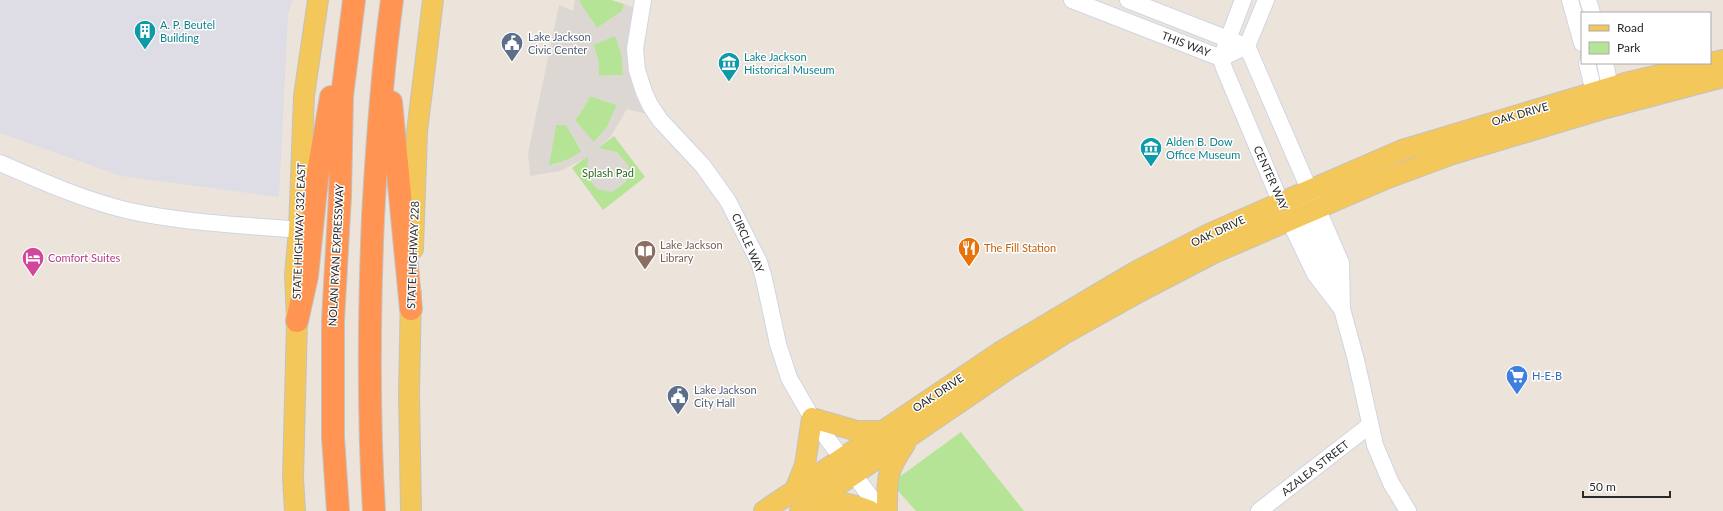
<svg xmlns="http://www.w3.org/2000/svg" width="1723" height="511" font-family="Lato,sans-serif">
<rect width="100%" height="100%" fill="#ece4db"/>
<polygon fill="#dedce4" points="0,0 292,0 288,15 279,197 121,176 0,133"/>
<g fill="#b5e496">
<polygon points="580,0 611,0 624,4 622,11 597,28 580,3"/>
<polygon points="615,35 622,56 623,75 599,76 598,59 593,45"/>
<polygon points="590,96 617,105 607,127 593,143 575,120 583,109"/>
<polygon points="556,125 566,125 582,152 567,160 548,166"/>
<polygon points="614,136 645,177 603,210 572,168"/>
<polygon points="961,432 1024,511 916,511 891,483"/>
</g>
<path fill="#dcd7d2" fill-rule="evenodd" d="M 575,0 L 580,0 L 580,3 L 597,28 L 622,11 L 624,4 L 641,10 L 635,39 L 647,114 L 627,109 L 611,136 L 599,148 L 617,152 L 629,166 L 626,182 L 612,192 L 597,189 L 587,177 L 588,157 L 560,171 L 530,176 L 528,153 L 559,5 L 573,11 ZM 615,36 L 622,56 L 623,75 L 599,76 L 598,59 L 593,45 ZM 590,96 L 617,105 L 607,127 L 594,142 L 575,120 L 583,109 ZM 556,125 L 566,125 L 582,151 L 567,160 L 549,166 Z"/>
<g fill="none" stroke-linecap="round" stroke-linejoin="round">
<g stroke="#d0d5e3" stroke-width="18">
<g id="minor">
<polyline points="643,0 635,49 637,70 644,92 650,105 660,120 703,166 728,201 759,262 764,279 778,344 789,378 812,418 881,511"/>
<polyline points="1072,0 1221,58 1247,46"/>
<polyline points="1128,0 1238,43"/>
<polyline points="1243,0 1221,58 1224,68 1281,203 1315,274 1342,309"/>
<polyline points="1570,0 1582,43"/>
<polyline points="1588,0 1592,13"/>
<polyline points="1247,46 1341,263 1342,309 1356,360 1375,445 1391,483 1408,511"/>
<polyline points="1247,46 1266,0"/>
<polyline points="1587,63 1594,92 1601,102"/>
<polyline points="1605,63 1610,87 1608,98"/>
<path d="M 0,163 C 41,181 86,201 130,211 C 185,223 243,225 299,230"/>
<polyline points="1297,206 1304,214 1331,274 1337,294"/>
<polyline points="1259,511 1370,425"/>
</g>
</g>
<g stroke="#c3c3c3" stroke-width="22">
<g id="major">
<polyline points="413,249 417,132 433,0"/>
<polyline points="411,293 409,393 411,511"/>
<polyline points="795,490 805,465 812,418 857,431 881,431"/>
<path d="M 815,501 C 834,501 852,503 870,511"/>
<polyline points="295,511 293,478 297,321 295,275 299,230 304,96 318,0"/>
<polyline points="764,511 1000,352 1135,272 1211,233 1402,150 1625,83 1723,60"/>
<polyline points="800,511 1010,368 1064,334 1141,291 1214,253 1388,178 1450,155 1606,108 1723,77"/>
<path d="M 887,511 C 887,478 886,472 905,444"/>
</g>
</g>
<g stroke="#c3c3c3" stroke-width="24">
<g id="highway">
<polyline points="391,102 411,309"/>
<polyline points="297,321 307,276 317,179 331,97"/>
<polyline points="338,511 333,437 333,320 340,196 342,96 354,0"/>
<path d="M 374,511 C 368,413 369,315 373,217 C 377,144 382,72 392,0"/>
</g>
</g>
<use href="#minor" stroke="#fff" stroke-width="16"/>
<use href="#major" stroke="#f3c759" stroke-width="20"/>
<use href="#highway" stroke="#ff9453" stroke-width="22"/>
</g>
<defs>
<g id="building-pin" transform="scale(1.15)"><path d="M0 17L-7.5 6A9.5 9.5 0 1 1 7.5 6Z" fill="#0f9aa8" stroke="#fff"/><path d="M-4-6H4V6H1V3H-1V6H-4ZM-2.5-4.3h1.7v1.8h-1.7ZM.8-4.3h1.7v1.8H.8ZM-2.5-1h1.7V.8h-1.7ZM.8-1h1.7V.8H.8Z" fill="#fff"/></g>
<g id="civic-pin" transform="scale(1.15)"><path d="M0 17L-7.5 6A9.5 9.5 0 1 1 7.5 6Z" fill="#5c6f8a" stroke="#fff"/><path d="M-.6-6.5H3V-4.5H.6V-3L4-1V1h2V6H-6V1h2V-1L-.6-3ZM-1.2 2.5V6h2.4V2.5Z" fill="#fff"/></g>
<g id="museum-pin" transform="scale(1.15)"><path d="M0 17L-7.5 6A9.5 9.5 0 1 1 7.5 6Z" fill="#0f9aa8" stroke="#fff"/><path d="M0-6L6-3V-2H-6V-3ZM-5-1h2V3h-2ZM-1-1h2V3h-2ZM3-1h2V3H3ZM-6 4H6V6H-6Z" fill="#fff"/></g>
<g id="restaurant-pin" transform="scale(1.15)"><path d="M0 17L-7.5 6A9.5 9.5 0 1 1 7.5 6Z" fill="#e8710a" stroke="#fff"/><path d="M-5-6h1v4h1v-4h1v4h1v-4h1v5L-1.5 .5V6h-2V.5L-5-1ZM5-6V6H3V1.5H1.5Q1.5-4 5-6Z" fill="#fff"/></g>
<g id="library-pin" transform="scale(1.15)"><path d="M0 17L-7.5 6A9.5 9.5 0 1 1 7.5 6Z" fill="#8d6e63" stroke="#fff"/><path d="M-6-4Q-3-5.5-.7-3.5V5Q-3 3-6 4ZM6-4Q3-5.5 .7-3.5V5Q3 3 6 4Z" fill="#fff"/></g>
<g id="hotel-pin" transform="scale(1.15)"><path d="M0 17L-7.5 6A9.5 9.5 0 1 1 7.5 6Z" fill="#d1479c" stroke="#fff"/><path d="M-6-4.5h1.5V1H6V5H4.5V3h-9V5H-6ZM-4 0a1.8 1.8 0 1 1 3.6 0ZM.5 0V-2.5h3Q6-2.5 6 0Z" fill="#fff"/></g>
<g id="supermarket-pin" transform="scale(1.15)"><path d="M0 17L-7.5 6A9.5 9.5 0 1 1 7.5 6Z" fill="#3f7fe0" stroke="#fff"/><path d="M-6-5.5h2.5l.6 2H6L4.5 2H-2.5L-4.4-4H-6ZM-1.5 3.2a1.3 1.3 0 1 0 .1 0ZM3 3.2a1.3 1.3 0 1 0 .1 0Z" fill="#fff"/></g>
</defs>
<g fill-rule="evenodd">
<use href="#building-pin" x="145" y="31"/>
<use href="#civic-pin" x="512" y="43"/>
<use href="#museum-pin" x="729" y="63"/>
<use href="#museum-pin" x="1151" y="148"/>
<use href="#restaurant-pin" x="969" y="248"/>
<use href="#library-pin" x="645" y="251"/>
<use href="#hotel-pin" x="33" y="258"/>
<use href="#supermarket-pin" x="1517" y="376"/>
<use href="#civic-pin" x="678" y="396"/>
</g>
<g text-anchor="middle" stroke-width="3" stroke-linejoin="round" paint-order="stroke">
<g font-size="11" fill="#0d838f" stroke="#fff" text-anchor="start">
<text x="160" y="29">A. P. Beutel<tspan x="160" dy="13">Building</tspan></text>
<text x="744" y="61">Lake Jackson<tspan x="744" dy="13">Historical Museum</tspan></text>
<text x="1166" y="146">Alden B. Dow<tspan x="1166" dy="13">Office Museum</tspan></text>
</g>
<g font-size="11" fill="#4e5e75" stroke="#fff" text-anchor="start">
<text x="528" y="41">Lake Jackson<tspan x="528" dy="13">Civic Center</tspan></text>
<text x="694" y="394">Lake Jackson<tspan x="694" dy="13">City Hall</tspan></text>
</g>
<g font-size="11" fill="#2a2a2a" stroke="#fff">
<text transform="translate(1186 44) rotate(21)" y="4">THIS WAY</text>
<text transform="translate(1520 114) rotate(-16)" y="4">OAK DRIVE</text>
<text transform="translate(1271 178) rotate(66)" y="4">CENTER WAY</text>
<text transform="translate(299 231) rotate(-88)" y="4">STATE HIGHWAY 332 EAST</text>
<text transform="translate(1218 231) rotate(-25)" y="4">OAK DRIVE</text>
<text transform="translate(748 243) rotate(66)" y="4">CIRCLE WAY</text>
<text transform="translate(336 255) rotate(-87)" y="4">NOLAN RYAN EXPRESSWAY</text>
<text transform="translate(413 255) rotate(-88)" y="4">STATE HIGHWAY 228</text>
<text transform="translate(938 393) rotate(-34)" y="4">OAK DRIVE</text>
<text transform="translate(1315 468) rotate(-38)" y="4">AZALEA STREET</text>
</g>
<g font-size="11" fill="#2d6819" stroke="#fff">
<text x="608" y="177">Splash Pad</text>
</g>
<g font-size="11" fill="#785e54" stroke="#fff" text-anchor="start">
<text x="660" y="249">Lake Jackson<tspan x="660" dy="13">Library</tspan></text>
</g>
<g font-size="11" fill="#c56008" stroke="#fff" text-anchor="start">
<text x="984" y="252">The Fill Station</text>
</g>
<g font-size="11" fill="#b23c85" stroke="#fff" text-anchor="start">
<text x="48" y="262">Comfort Suites</text>
</g>
<g font-size="11" fill="#366cbe" stroke="#fff" text-anchor="start">
<text x="1532" y="380">H-E-B</text>
</g>
</g>
<rect x="1581" y="12" width="130" height="52" fill="#ffffff" stroke="#aaaaaa"/>
<rect x="1589" y="25" width="20" height="6" fill="#f3c759" stroke="#aaaaaa"/>
<text x="1617" y="32" font-size="12" fill="#2a2a2a">Road</text>
<rect x="1589" y="42" width="20" height="12" fill="#b5e496" stroke="#aaaaaa"/>
<text x="1617" y="52" font-size="12" fill="#2a2a2a">Park</text>
<path d="M1583 491v6h87v-6" fill="none" stroke="#2a2a2a" stroke-width="2"/>
<text x="1589" y="491" font-size="12" fill="#2a2a2a" stroke="#ffffff" stroke-width="3" paint-order="stroke">50 m</text>
</svg>
